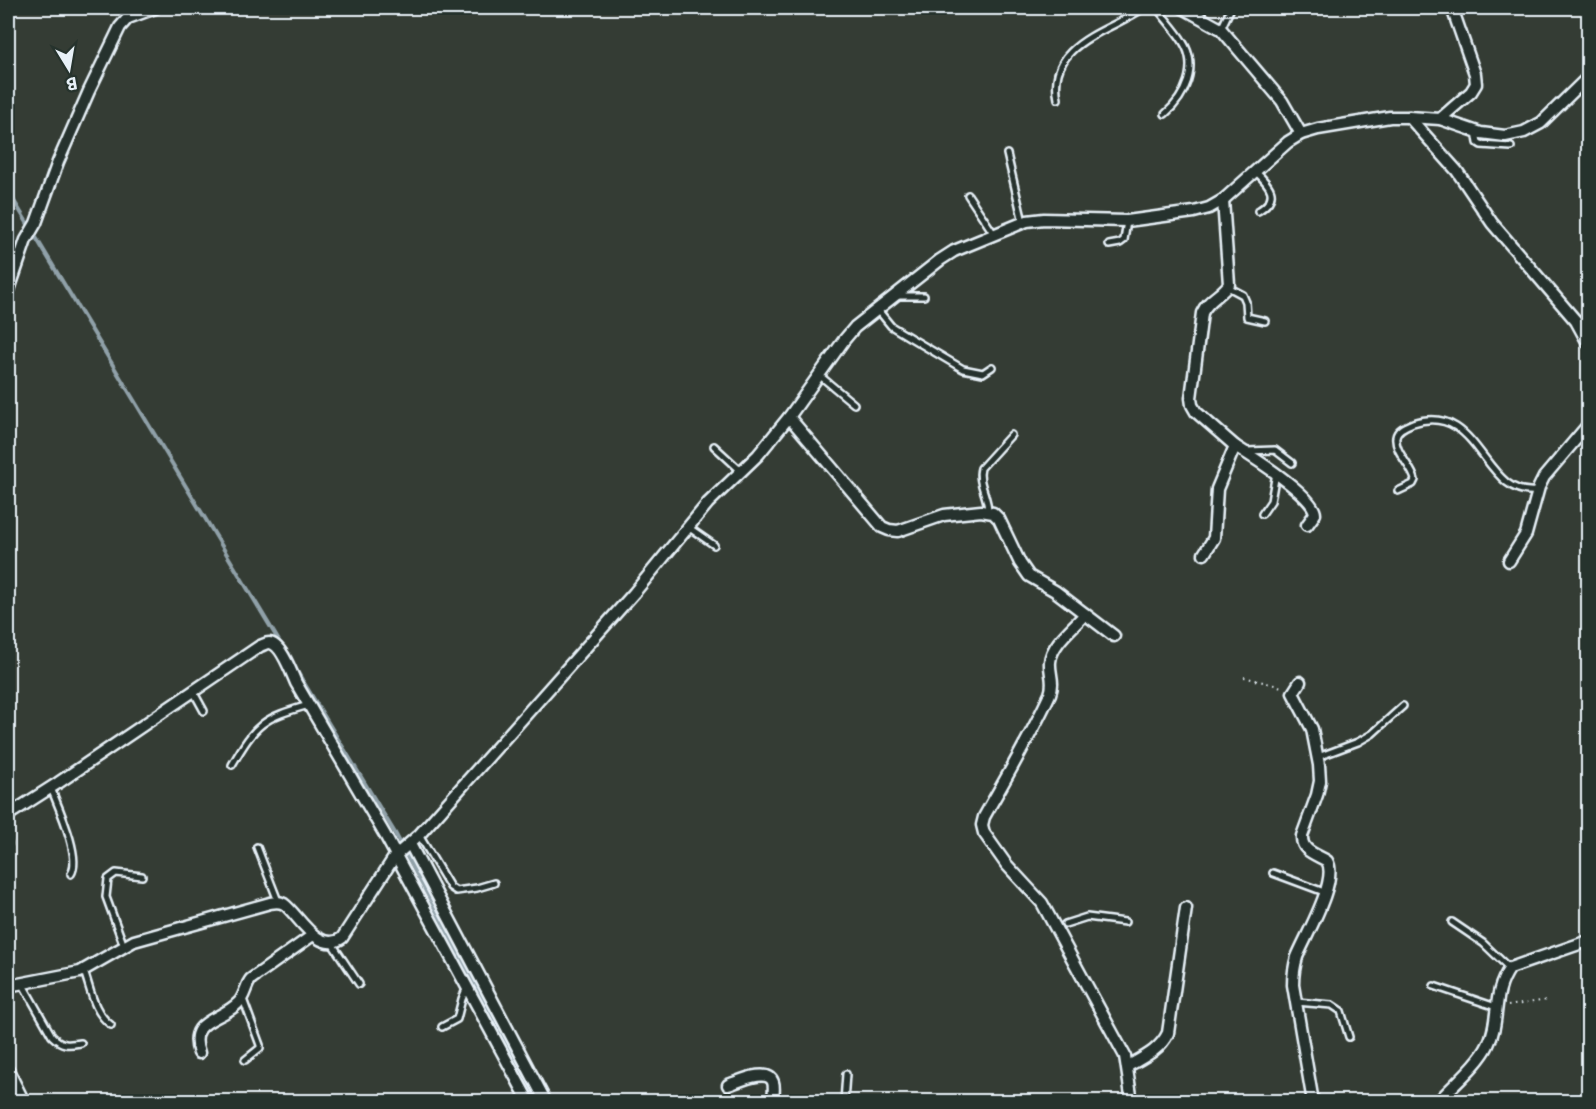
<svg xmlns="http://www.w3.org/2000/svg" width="1596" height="1109" font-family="'Playpen Sans',sans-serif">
<rect width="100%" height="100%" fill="#343c34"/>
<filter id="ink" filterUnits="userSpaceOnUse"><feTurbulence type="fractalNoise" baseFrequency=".0167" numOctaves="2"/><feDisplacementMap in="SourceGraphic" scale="12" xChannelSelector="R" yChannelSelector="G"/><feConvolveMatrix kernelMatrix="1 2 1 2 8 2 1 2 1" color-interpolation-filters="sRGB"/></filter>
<g filter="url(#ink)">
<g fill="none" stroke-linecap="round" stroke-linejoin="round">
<g stroke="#90a1a9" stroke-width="4">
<polyline points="8,191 282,646"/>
<polyline points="295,668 395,833 538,1102"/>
</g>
<g stroke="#e8f1f8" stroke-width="10">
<g id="service">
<path d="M 1157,8 C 1165,19 1176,30 1183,42 C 1199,67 1185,97 1165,114"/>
<polyline points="1221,29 1231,8"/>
<path d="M 1058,99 C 1046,43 1109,32 1144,8"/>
<polyline points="1476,131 1478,143 1481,145 1511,147"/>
<polyline points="1007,154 1023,222"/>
<path d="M 1255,171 C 1270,185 1281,197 1258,211"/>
<polyline points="968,195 994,234"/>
<polyline points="1109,245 1120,243 1124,240 1127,221"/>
<polyline points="1228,287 1243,295 1246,302 1247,317 1265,321"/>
<polyline points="897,296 924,296"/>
<polyline points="878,310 891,326 909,337 963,369 983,373 992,367"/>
<polyline points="819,375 854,404"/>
<polyline points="714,446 741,471"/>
<polyline points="1247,451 1275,450 1292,463"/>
<path d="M 1398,491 L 1413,484 L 1415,480 C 1412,466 1394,452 1396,437 C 1397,429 1406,426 1413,423 C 1481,401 1482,498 1537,491"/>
<path d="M 988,511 C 988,496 977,482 981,468 L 1011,435"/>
<polyline points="1262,514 1271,501 1276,473"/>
<polyline points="688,527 714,545"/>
<polyline points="193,691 204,711"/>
<polyline points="1318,757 1358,742 1372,734 1403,706"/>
<path d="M 232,765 C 256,723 263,718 309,705"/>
<path d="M 51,788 C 58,806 82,858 71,874"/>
<polyline points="419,835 450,887 456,891 477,888 494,883"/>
<polyline points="8,843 8,844"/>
<polyline points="257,847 278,901"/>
<polyline points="1273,873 1324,892"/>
<polyline points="1452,922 1483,943 1509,968"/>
<polyline points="1065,924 1087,917 1125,922"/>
<polyline points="331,942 359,984"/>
<polyline points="124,946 106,897 108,879 116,873 142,876"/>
<path d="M 84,971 C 91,991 94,1013 111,1025"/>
<path d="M 22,983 L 52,1036 C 62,1046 68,1045 81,1043"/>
<polyline points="1434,986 1496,1007"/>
<polyline points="243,999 260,1045 260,1048 245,1060"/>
<polyline points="1296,1002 1332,1005 1341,1011 1349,1037"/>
<polyline points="442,1027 457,1019 462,999 467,987"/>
<polyline points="844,1102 846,1074"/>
</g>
</g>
<g stroke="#e8f1f8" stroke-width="15">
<g id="minor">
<polyline points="1183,8 1221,29 1282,101 1301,134"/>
<polyline points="1409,117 1457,171 1492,223 1576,321 1588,343"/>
<polyline points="1440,119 1471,92 1476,84 1475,74 1452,8"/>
<polyline points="8,293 26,240 36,223 58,162 89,91 120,27 128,18 155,8"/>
<polyline points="789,417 882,527 889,530 898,531 944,515 981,511 993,513 999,519 1020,563 1029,576 1055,591 1114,636"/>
<path d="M 1235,446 C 1251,456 1315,496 1315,514 L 1307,525"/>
<path d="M 1204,554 L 1214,538 L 1217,489 L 1235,446 L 1196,412 L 1192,405 L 1191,398 L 1202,313 C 1208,299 1222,295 1229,284 L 1223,200"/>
<polyline points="1509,561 1526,534 1539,487 1544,477 1588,425"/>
<path d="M 1085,614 C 1074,627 1051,644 1050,662 C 1049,673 1055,682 1050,694 C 1031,736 1007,776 984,817 L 982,825 L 984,833 L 1006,864 L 1042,903 L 1125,1056 L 1132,1102"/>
<path d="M 1300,682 L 1293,693 L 1312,729 L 1319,765 L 1320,781 L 1317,795 L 1302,836 C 1301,851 1315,854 1327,861 C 1339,880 1305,937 1297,957 C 1294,967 1293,976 1293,985 L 1313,1102"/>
<path d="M 8,815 L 58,783 L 260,646 C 263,645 266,643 269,643 C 281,643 292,674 296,683 L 385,835 L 529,1102"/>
<polyline points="410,844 546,1102"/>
<path d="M 8,986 L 80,972 L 134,941 L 270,903 C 275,902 279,901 284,904 C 298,914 318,955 342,938 L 395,856 L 419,835 L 634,593 L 708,503 L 758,455 L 789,417 L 844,340 L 855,327 L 940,260 L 954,251 L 1027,221 L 1044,219 L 1127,221 L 1194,212 L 1209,208 L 1223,200 L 1288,142 L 1301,134 L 1318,129 L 1390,117 L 1409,117 L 1440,119 L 1481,133 L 1505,136 L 1524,132 L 1541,123 L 1588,77"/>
<path d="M 199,1053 C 187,1019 221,1021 238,1003 C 245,997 245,986 251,979 L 313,935"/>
<path d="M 1128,1066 C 1144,1057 1160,1050 1168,1033 L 1186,908"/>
<polyline points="8,1070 24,1102"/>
<path d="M 728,1085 C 738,1082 768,1067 773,1082 C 775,1087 773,1096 773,1102"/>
<path d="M 1438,1102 C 1453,1085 1479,1064 1488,1045 C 1501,1019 1491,995 1510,968 L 1588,941"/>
</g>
</g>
<g stroke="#e8f1f8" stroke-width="2" stroke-dasharray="1.5 4.5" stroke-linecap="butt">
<polyline points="1244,677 1282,687"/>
<polyline points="1508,1006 1547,1000"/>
</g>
<use href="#service" stroke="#26332d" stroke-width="5"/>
<use href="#minor" stroke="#26332d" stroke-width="10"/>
</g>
</g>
<rect width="1596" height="1109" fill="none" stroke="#26332d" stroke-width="30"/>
<rect x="15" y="15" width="1566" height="1079" fill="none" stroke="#e8f1f8" stroke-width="2" filter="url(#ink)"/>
<g transform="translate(69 69) rotate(169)" stroke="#26332d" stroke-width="4.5" paint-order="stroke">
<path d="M0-4.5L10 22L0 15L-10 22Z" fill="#e8f1f8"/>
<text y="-9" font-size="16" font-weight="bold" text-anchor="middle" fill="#e8f1f8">B</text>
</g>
</svg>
